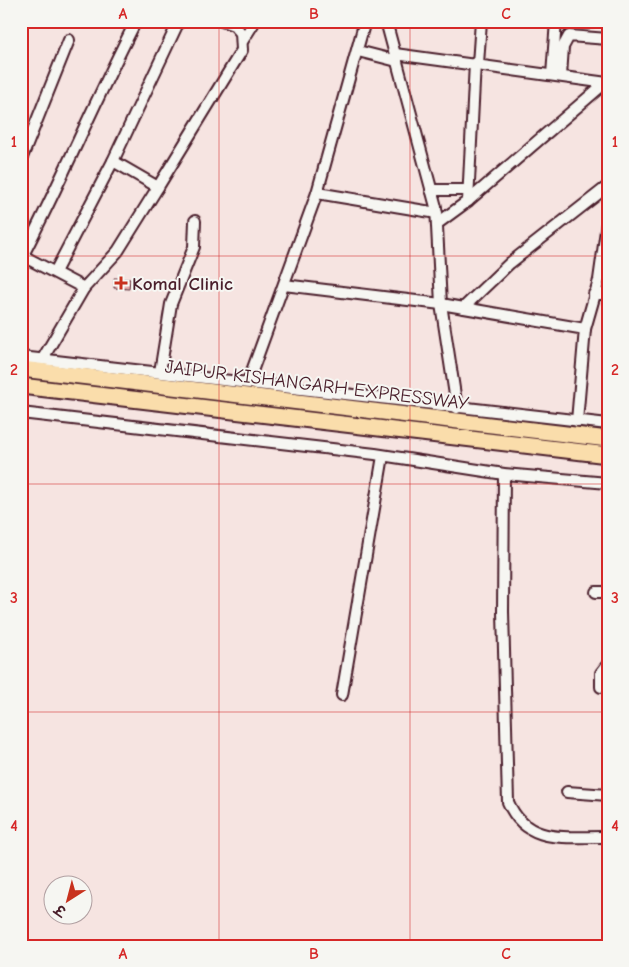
<svg xmlns="http://www.w3.org/2000/svg" width="629" height="967" font-family="'Comic Neue','Playpen Sans Deva',sans-serif">
<defs>
<pattern id="building-hatch" width="6" height="6" patternUnits="userSpaceOnUse" patternTransform="scale(1.25)"><rect width="6" height="6" fill="#f6bab8"/><path d="M-1 1l2-2M0 6l6-6M5 7l2-2" fill="none" stroke="#d49f9e"/></pattern>
</defs>
<rect width="100%" height="100%" fill="#f6e4e1"/>
<filter id="ink" filterUnits="userSpaceOnUse"><feTurbulence type="fractalNoise" baseFrequency=".02" numOctaves="2"/><feDisplacementMap in="SourceGraphic" scale="10" xChannelSelector="R" yChannelSelector="G"/><feConvolveMatrix kernelMatrix="1 2 1 2 8 2 1 2 1" color-interpolation-filters="sRGB"/></filter>
<g filter="url(#ink)">
<polygon fill="url(#building-hatch)" stroke="#4a1f2b" points="114,278 130,279 129,289 114,288"/>
<g fill="none" stroke-linecap="round" stroke-linejoin="round">
<g stroke="#4a1f2b" stroke-width="14">
<g id="minor">
<polyline points="386,21 436,207 441,304 457,408"/>
<polyline points="243,40 255,21"/>
<polyline points="358,51 397,61"/>
<polyline points="395,54 607,83"/>
<polyline points="478,64 481,21"/>
<polyline points="552,75 556,21"/>
<polyline points="561,76 563,47 569,36 608,39"/>
<polyline points="21,160 69,40"/>
<polyline points="113,161 158,187 242,50 241,33 234,25 222,21"/>
<polyline points="431,190 468,190"/>
<polyline points="317,193 437,213"/>
<polyline points="468,201 475,63"/>
<polyline points="438,223 468,201 605,83"/>
<polyline points="21,255 84,288 42,360"/>
<path d="M 23,255 C 63,178 96,98 136,21"/>
<polyline points="55,272 113,161 179,21"/>
<polyline points="284,285 441,304 585,329"/>
<polyline points="84,288 118,251 158,187"/>
<polyline points="594,294 608,294"/>
<polyline points="463,308 510,263 608,186"/>
<polyline points="21,357 608,424"/>
<polyline points="160,372 171,304 194,247 195,221"/>
<polyline points="248,382 317,193 365,21"/>
<polyline points="21,413 375,454 504,474 608,483"/>
<polyline points="577,421 585,329 599,280 608,216"/>
<path d="M 504,474 L 503,612 L 508,802 C 527,846 567,836 608,837"/>
<polyline points="596,592 608,592"/>
<polyline points="601,687 601,673 608,664"/>
<polyline points="342,695 383,456"/>
<polyline points="567,792 608,795"/>
</g>
</g>
<g stroke="#4a1f2b" stroke-width="19">
<g id="highway">
<polyline points="21,369 608,439"/>
<polyline points="21,386 608,455"/>
</g>
</g>
<use href="#minor" stroke="#f6f6f2" stroke-width="10"/>
<use href="#highway" stroke="#faddab" stroke-width="15"/>
</g>
</g>
<path fill="none" stroke="#d62828" stroke-width="1" stroke-opacity="0.55" d="M 219,21 L 219,946M 410,21 L 410,946M 21,256 L 608,256M 21,484 L 608,484M 21,712 L 608,712"/>
<path fill="#c8321e" stroke="#f6f6f2" stroke-width="2" d="M118.5 275.5h5v5h5v5h-5v5h-5v-5h-5v-5h5z"/>
<g text-anchor="middle" stroke-width="4" stroke-linejoin="round" paint-order="stroke">
<g font-size="19" font-weight="bold" fill="#4a1f2b" stroke="#f6f6f2" text-anchor="start">
<text x="132" y="290">Komal Clinic</text>
</g>
<g font-size="19" fill="#4a1f2b" stroke="#f6f6f2">
<text transform="translate(317 384) rotate(7)" y="7">JAIPUR KISHANGARH EXPRESSWAY</text>
</g>
</g>
<rect width="629" height="967" fill="none" stroke="#f6f6f2" stroke-width="55"/>
<g transform="translate(68 900) rotate(216)"><circle r="24" fill="#f6f6f2" stroke="#b1a0a2"/>
<path d="M0-4L9 19L0 12L-9 19Z" fill="#c8321e"/>
<text y="-8" font-size="14" font-weight="bold" text-anchor="middle" fill="#4a1f2b">उ</text>
</g>
<rect x="28" y="28" width="574" height="912" fill="none" stroke="#d62828" stroke-width="2"/>
<g font-size="16" text-anchor="middle" font-weight="bold" fill="#d62828">
<text x="123" y="19">A</text>
<text x="314" y="19">B</text>
<text x="506" y="19">C</text>
<text x="14" y="147">1</text>
<text x="615" y="147">1</text>
<text x="14" y="375">2</text>
<text x="615" y="375">2</text>
<text x="14" y="603">3</text>
<text x="615" y="603">3</text>
<text x="14" y="831">4</text>
<text x="615" y="831">4</text>
<text x="123" y="959">A</text>
<text x="314" y="959">B</text>
<text x="506" y="959">C</text>
</g>
</svg>
